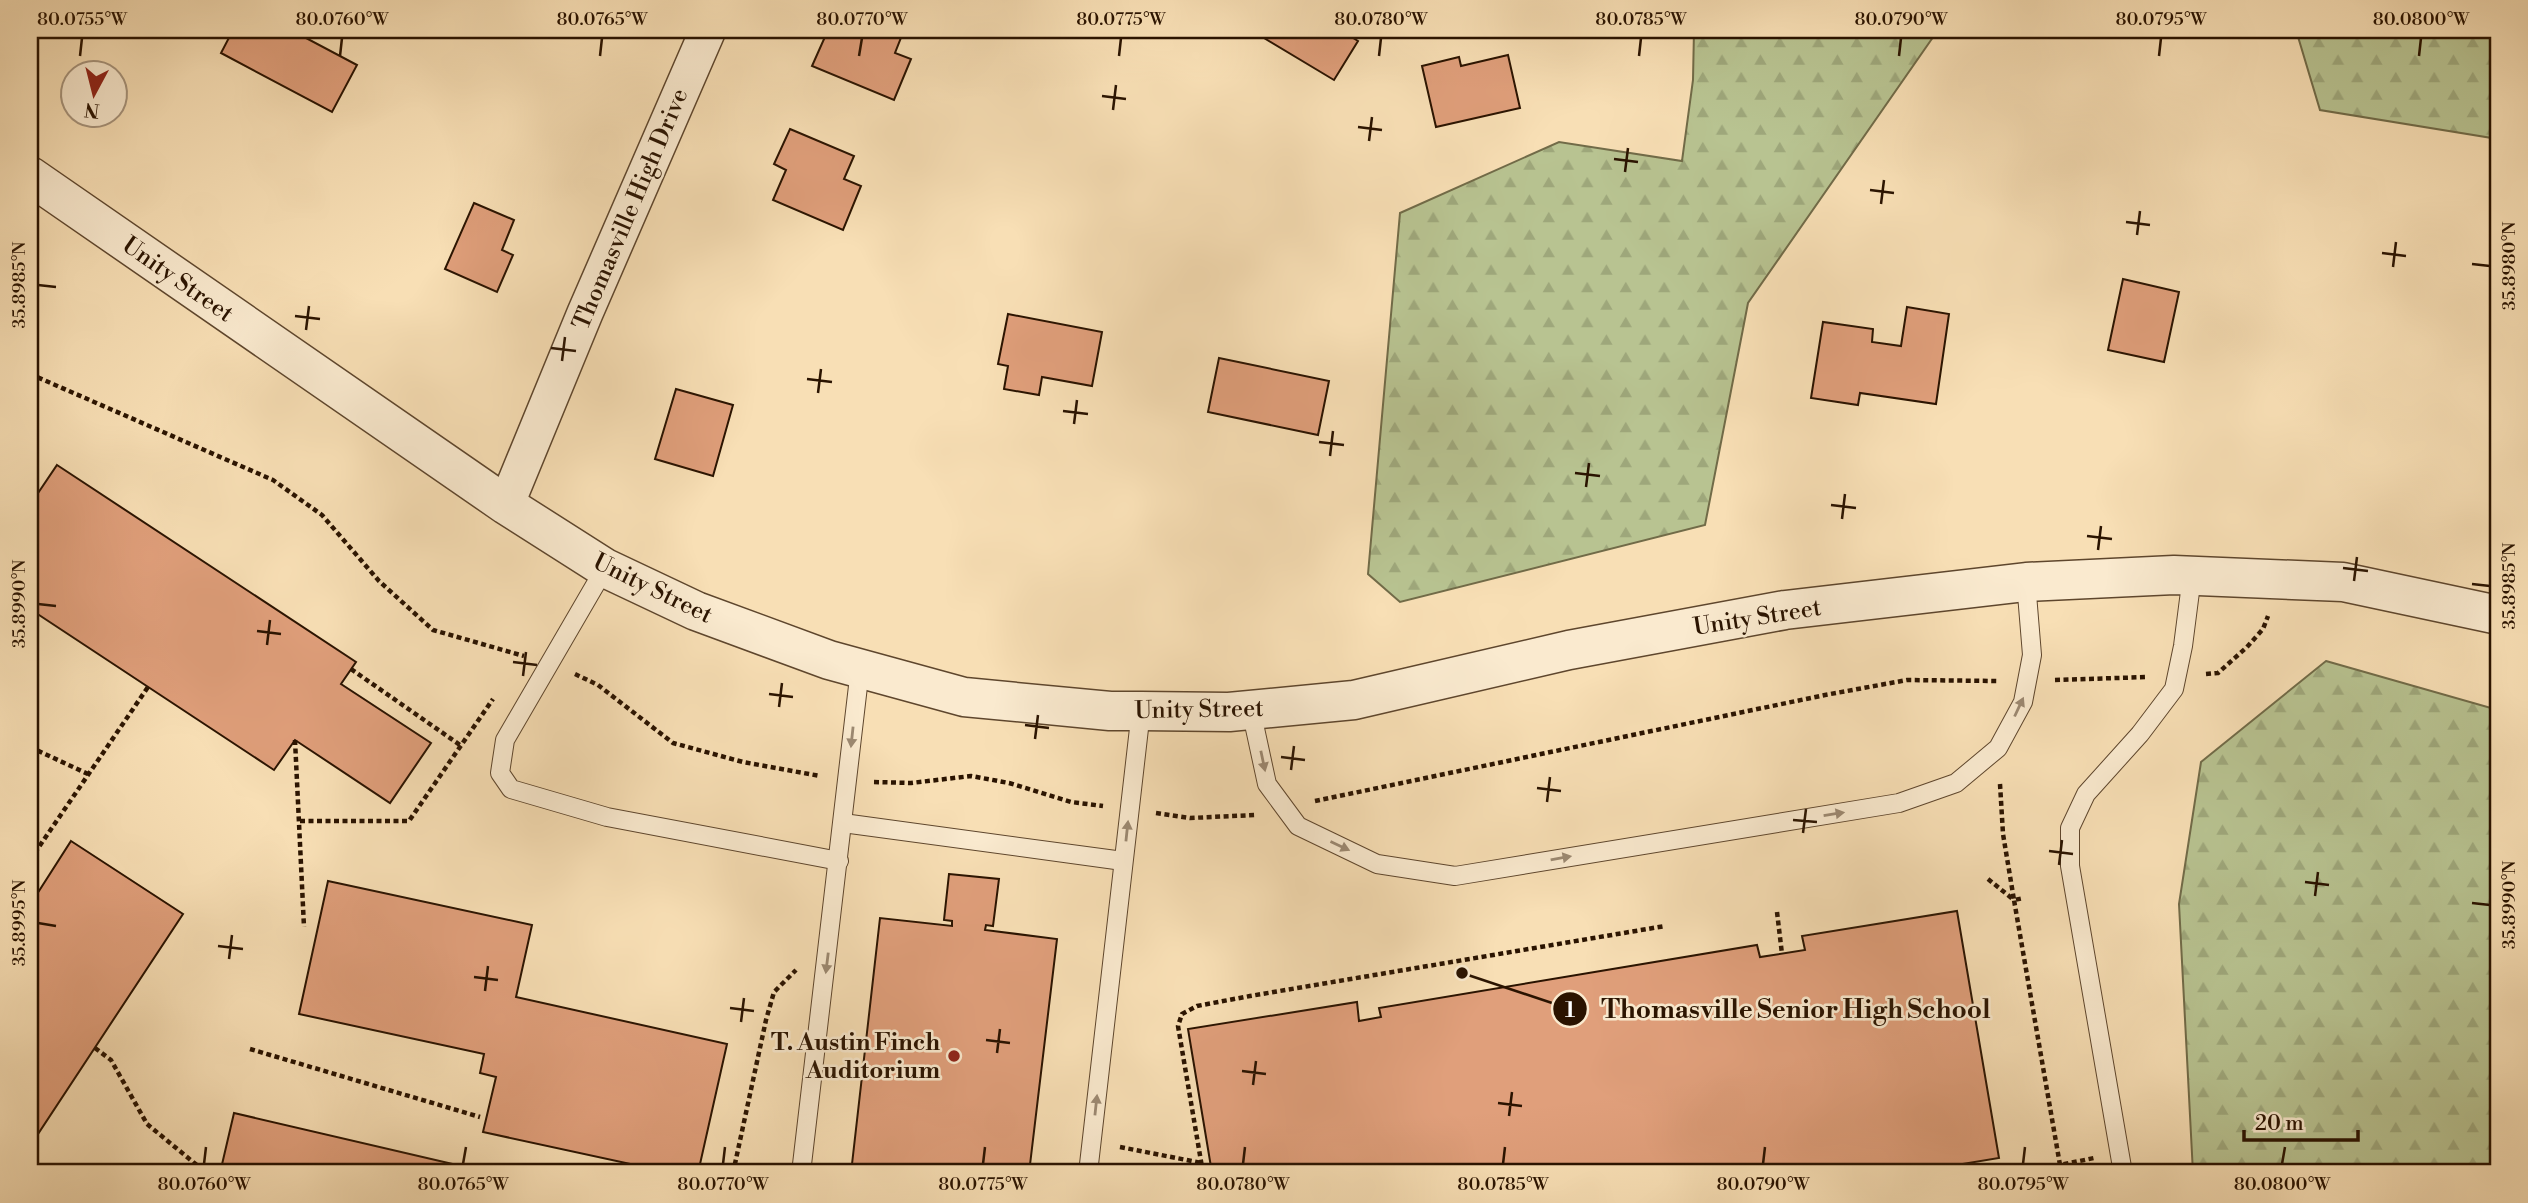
<svg xmlns="http://www.w3.org/2000/svg" width="2528" height="1203" font-family="'Libre Bodoni',serif">
<defs>
<pattern id="forest-firs" width="22" height="20" patternUnits="userSpaceOnUse" patternTransform="scale(1.75)"><rect width="22" height="20" fill="#b8c391"/><path d="M5 1l3.5 6h-7zM16 11l3.5 6h-7z" fill="#9ea77b"/></pattern>
</defs>
<rect width="100%" height="100%" fill="#f8dfb5"/>
<filter id="stains"><feTurbulence type="fractalNoise" baseFrequency=".00286" numOctaves="4"/><feColorMatrix values="0 0 0 0 .2 0 0 0 0 .09 0 0 0 0 .02 0 0 0 .5 -.17"/></filter>
<radialGradient id="worn" r=".72"><stop offset=".6" stop-color="#630" stop-opacity="0"/><stop offset="1" stop-color="#630" stop-opacity=".3"/></radialGradient>
<g fill="url(#forest-firs)" stroke="#716b48" stroke-width="2">
<polygon points="1694,30 1938,30 1748,303 1705,525 1400,602 1368,574 1400,213 1559,142 1682,161 1693,80"/>
<polygon points="2296,30 2498,30 2498,139 2320,110"/>
<polygon points="2326,661 2498,710 2498,1173 2193,1173 2179,904 2201,762"/>
</g>
<g fill="#e09f7b" stroke="#2a1300" stroke-width="2">
<polygon points="233,30 291,30 357,65 332,112 221,53"/>
<polygon points="828,30 904,30 895,53 911,59 894,100 812,66"/>
<polygon points="1262,30 1340,30 1358,41 1334,80 1259,35"/>
<polygon points="1508,55 1520,108 1436,127 1422,66 1459,57 1461,66"/>
<polygon points="790,129 854,156 844,179 861,186 843,230 773,200 786,170 774,164"/>
<polygon points="474,203 514,220 502,250 513,255 497,292 445,269"/>
<polygon points="2123,279 2179,292 2164,362 2108,350"/>
<polygon points="1907,307 1949,314 1936,404 1860,393 1858,405 1811,398 1823,322 1873,329 1872,342 1901,346"/>
<polygon points="1008,314 1102,332 1092,386 1042,377 1039,395 1004,389 1008,366 998,364"/>
<polygon points="1219,358 1329,381 1318,435 1208,412"/>
<polygon points="676,389 733,405 713,476 655,459"/>
<polygon points="57,465 356,662 341,684 431,743 390,803 295,740 274,770 30,609 30,505"/>
<polygon points="71,841 183,914 36,1137 30,1133 30,905"/>
<polygon points="949,874 999,879 993,926 986,925 985,930 1057,939 1029,1173 851,1173 880,918 952,926 952,921 944,920"/>
<polygon points="328,881 532,925 516,997 727,1044 698,1173 672,1173 483,1132 496,1077 480,1073 484,1054 299,1014"/>
<polygon points="1957,911 1999,1158 1908,1173 1212,1173 1188,1029 1357,1002 1359,1021 1381,1017 1379,1008 1757,945 1760,957 1805,950 1802,936"/>
<polygon points="234,1113 457,1165 455,1173 220,1173"/>
</g>
<g fill="none" stroke-linecap="round" stroke-linejoin="round">
<g stroke="#5e462d" stroke-width="20">
<g id="service">
<polyline points="605,568 505,740 500,773 511,789 607,817 839,861"/>
<polyline points="1251,710 1267,784 1298,826 1377,864 1455,876 1899,803 1956,783 1998,748 2023,702 2032,655 2026,582"/>
<polyline points="843,823 1123,861"/>
<polyline points="801,1173 860,669"/>
<polyline points="1088,1173 1141,711"/>
<polyline points="2123,1173 2070,866 2070,828 2086,794 2140,734 2174,689 2183,646 2192,576"/>
</g>
</g>
<g stroke="#5e462d" stroke-width="38">
<polyline id="minor" points="506,505 585,313 708,30"/>
</g>
<g stroke="#5e462d" stroke-width="41">
<polyline id="tertiary" points="30,176 506,505 605,568 696,611 829,660 964,697 1110,711 1141,711 1229,712 1354,700 1569,650 1785,610 2026,582 2174,575 2343,582 2498,615"/>
</g>
<g stroke="#2a1300" stroke-width="4.5" stroke-dasharray="5 3.5" stroke-linecap="butt">
<polyline points="30,374 273,480 322,515 379,581 433,630 524,656"/>
<polyline points="351,669 460,745"/>
<polyline points="575,674 598,685 673,743 743,762 820,776"/>
<polyline points="2206,674 2218,673 2247,647 2263,629 2268,616"/>
<polyline points="2055,680 2148,677"/>
<polyline points="295,740 304,927"/>
<polyline points="30,747 88,774"/>
<polyline points="874,782 911,783 971,776 1009,783 1071,802 1103,806"/>
<polyline points="2000,784 2003,834 2014,900 2024,898"/>
<polyline points="1315,801 1825,695 1907,680 1998,681"/>
<polyline points="1156,813 1190,818 1255,815"/>
<polyline points="300,821 409,821 493,699"/>
<polyline points="30,860 148,687"/>
<polyline points="1988,879 2014,900 2060,1165 2094,1158"/>
<polyline points="1777,912 1782,954"/>
<polyline points="95,1048 111,1060 147,1124 198,1166"/>
<polyline points="250,1049 480,1117"/>
<polyline points="1120,1147 1202,1163"/>
<polyline points="733,1173 766,1020 774,992 796,970"/>
<polyline points="1203,1173 1178,1026 1182,1014 1197,1006 1250,996 1665,926"/>
</g>
<use href="#service" stroke="#faeacf" stroke-width="18"/>
<use href="#minor" stroke="#faeacf" stroke-width="35"/>
<use href="#tertiary" stroke="#faeacf" stroke-width="38"/>
</g>
<defs><path id="oneway-solid" d="M-6-.8H1V-3.2L6.5 0L1 3.2V.8H-6Z" transform="scale(1.75)"/></defs>
<g fill="#9c8972">
<use href="#oneway-solid" transform="translate(2019 707) rotate(-65)"/>
<use href="#oneway-solid" transform="translate(852 737) rotate(96)"/>
<use href="#oneway-solid" transform="translate(1263 761) rotate(78)"/>
<use href="#oneway-solid" transform="translate(1834 814) rotate(-9)"/>
<use href="#oneway-solid" transform="translate(1127 831) rotate(-84)"/>
<use href="#oneway-solid" transform="translate(1340 846) rotate(25)"/>
<use href="#oneway-solid" transform="translate(1561 858) rotate(-10)"/>
<use href="#oneway-solid" transform="translate(827 963) rotate(97)"/>
<use href="#oneway-solid" transform="translate(1096 1105) rotate(-84)"/>
</g>
<path fill="none" stroke="#2a1300" stroke-width="2.5" d="M 80,56 L 82,38M 340,56 L 342,38M 600,56 L 602,38M 859,56 L 862,38M 1119,56 L 1121,38M 1379,56 L 1381,38M 1639,56 L 1641,38M 1899,56 L 1901,38M 2159,56 L 2161,38M 2419,56 L 2421,38M 1102,96 L 1126,99M 1113,110 L 1116,85M 1358,127 L 1382,130M 1369,141 L 1372,117M 1614,159 L 1638,162M 1625,172 L 1628,148M 1870,190 L 1894,193M 1881,204 L 1884,180M 2126,222 L 2150,225M 2137,235 L 2140,211M 2382,253 L 2406,256M 2472,264 L 2490,266M 2393,267 L 2396,242M 38,285 L 56,287M 295,316 L 320,319M 306,330 L 309,306M 551,348 L 576,351M 562,361 L 565,337M 807,379 L 832,382M 818,393 L 821,369M 1063,411 L 1088,414M 1074,424 L 1077,400M 1319,442 L 1344,445M 1330,456 L 1333,431M 1575,473 L 1600,476M 1586,487 L 1589,463M 1831,505 L 1856,508M 1842,519 L 1845,494M 2087,536 L 2112,539M 2098,550 L 2101,526M 2343,568 L 2368,571M 2354,581 L 2357,557M 2472,584 L 2490,586M 38,604 L 56,606M 257,631 L 281,634M 267,645 L 270,620M 513,662 L 537,665M 523,676 L 526,652M 769,694 L 793,697M 779,707 L 782,683M 1025,725 L 1049,728M 1035,739 L 1038,715M 1281,757 L 1305,760M 1291,770 L 1294,746M 1537,788 L 1561,791M 1547,802 L 1550,777M 1793,820 L 1817,822M 1803,833 L 1806,809M 2049,851 L 2073,854M 2059,865 L 2062,840M 2305,882 L 2329,885M 2315,896 L 2318,872M 2472,903 L 2490,905M 38,923 L 56,926M 218,946 L 243,949M 229,959 L 232,935M 474,977 L 498,980M 485,991 L 488,966M 730,1008 L 754,1011M 741,1022 L 744,998M 986,1040 L 1010,1043M 997,1053 L 1000,1029M 1242,1071 L 1266,1074M 1253,1085 L 1256,1061M 1498,1103 L 1522,1106M 1509,1116 L 1512,1092M 204,1164 L 206,1147M 463,1164 L 466,1147M 723,1164 L 725,1147M 983,1164 L 985,1147M 1243,1164 L 1245,1147M 1503,1164 L 1505,1147M 1763,1164 L 1765,1147M 2023,1164 L 2025,1147M 2282,1164 L 2285,1147"/>
<circle fill="#8f2418" stroke="#faeacf" stroke-width="2.5" cx="954" cy="1056" r="7"/>
<g text-anchor="middle" stroke-width="5" stroke-linejoin="round" paint-order="stroke">
<g font-size="24" fill="#2a1300" stroke="#faeacf">
<text transform="translate(630 209) rotate(-67)" y="8">Thomasville High Drive</text>
<text transform="translate(178 279) rotate(35)" y="8">Unity Street</text>
<text transform="translate(653 588) rotate(26)" y="8">Unity Street</text>
<text transform="translate(1757 617) rotate(-9)" y="8">Unity Street</text>
<text transform="translate(1199 709) rotate(-1)" y="8">Unity Street</text>
</g>
<g font-size="24" font-weight="bold" fill="#2a1300" stroke="#faeacf" text-anchor="end">
<text x="940" y="1050">T. Austin Finch<tspan x="940" dy="28">Auditorium</tspan></text>
</g>
</g>
<path fill="none" stroke="#2a1300" stroke-width="2.5" d="M1462 973L1570 1009"/>
<g fill="#2a1300" stroke="#faeacf" stroke-width="2.5">
<circle cx="1462" cy="973" r="7"/>
<circle cx="1570" cy="1009" r="18"/>
</g>
<g font-size="21" text-anchor="middle" font-weight="bold" fill="#fff">
<text x="1570" y="1017">1</text>
</g>
<g font-size="26" text-anchor="middle" font-weight="bold" fill="#2a1300" stroke="#faeacf" stroke-width="5" stroke-linejoin="round" paint-order="stroke">
<text x="1796" y="1018">Thomasville Senior High School</text>
</g>
<rect width="2528" height="1203" fill="none" stroke="#f8dfb5" stroke-width="77"/>
<g transform="translate(94 94) rotate(187)"><circle r="33" fill="#faeacf" stroke="#a7947c" stroke-width="2"/>
<path d="M0-5L12 26L0 18L-12 26Z" fill="#8f2418"/>
<text y="-10" font-size="19" font-weight="bold" text-anchor="middle" fill="#2a1300">N</text>
</g>
<path d="M2244 1130v10h114v-10" fill="none" stroke="#2a1300" stroke-width="3.5"/>
<text x="2255" y="1130" font-size="21" fill="#2a1300" stroke="#faeacf" stroke-width="5" paint-order="stroke">20 m</text>
<rect x="38" y="38" width="2452" height="1126" fill="none" stroke="#2a1300" stroke-width="2.5"/>
<g font-size="18" text-anchor="middle" fill="#2a1300">
<text x="82" y="25">80.0755°W</text>
<text x="342" y="25">80.0760°W</text>
<text x="602" y="25">80.0765°W</text>
<text x="862" y="25">80.0770°W</text>
<text x="1121" y="25">80.0775°W</text>
<text x="1381" y="25">80.0780°W</text>
<text x="1641" y="25">80.0785°W</text>
<text x="1901" y="25">80.0790°W</text>
<text x="2161" y="25">80.0795°W</text>
<text x="2421" y="25">80.0800°W</text>
<text transform="translate(2509 266) rotate(-90)" y="6">35.8980°N</text>
<text transform="translate(19 285) rotate(-90)" y="6">35.8985°N</text>
<text transform="translate(2509 586) rotate(-90)" y="6">35.8985°N</text>
<text transform="translate(19 604) rotate(-90)" y="6">35.8990°N</text>
<text transform="translate(2509 905) rotate(-90)" y="6">35.8990°N</text>
<text transform="translate(19 923) rotate(-90)" y="6">35.8995°N</text>
<text x="204" y="1190">80.0760°W</text>
<text x="463" y="1190">80.0765°W</text>
<text x="723" y="1190">80.0770°W</text>
<text x="983" y="1190">80.0775°W</text>
<text x="1243" y="1190">80.0780°W</text>
<text x="1503" y="1190">80.0785°W</text>
<text x="1763" y="1190">80.0790°W</text>
<text x="2023" y="1190">80.0795°W</text>
<text x="2282" y="1190">80.0800°W</text>
</g>
<rect width="100%" height="100%" filter="url(#stains)"/>
<rect width="100%" height="100%" fill="url(#worn)"/>
</svg>
